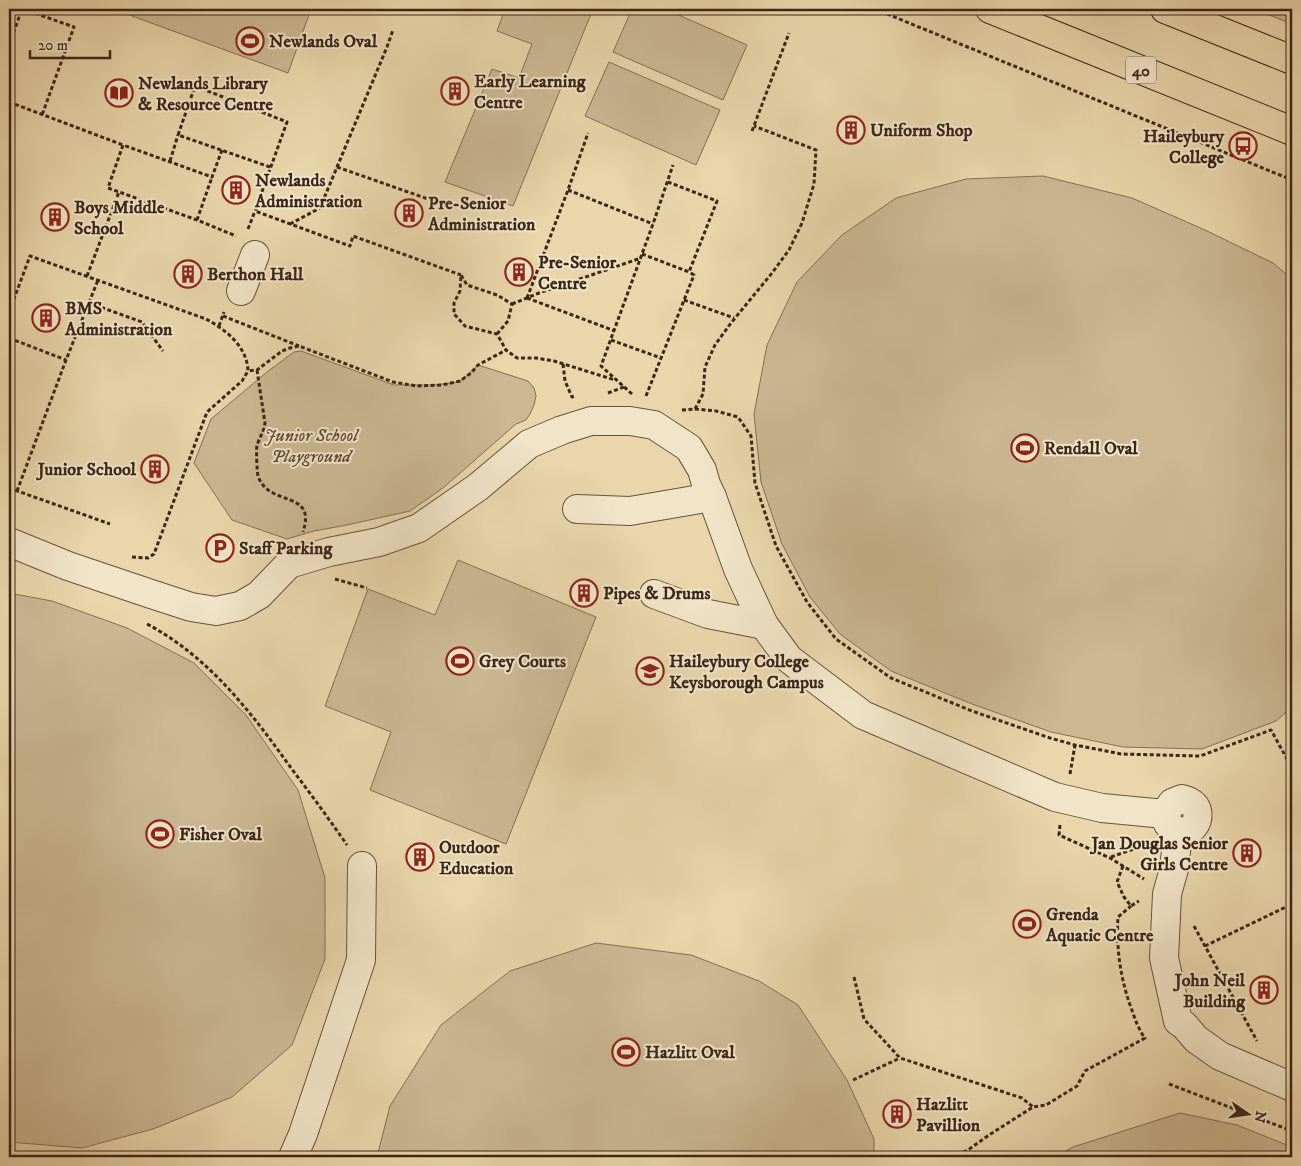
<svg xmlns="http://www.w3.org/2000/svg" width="1301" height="1166" font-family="'IM FELL DW Pica',serif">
<rect width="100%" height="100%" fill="#e9d6ab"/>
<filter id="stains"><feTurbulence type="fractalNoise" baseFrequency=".004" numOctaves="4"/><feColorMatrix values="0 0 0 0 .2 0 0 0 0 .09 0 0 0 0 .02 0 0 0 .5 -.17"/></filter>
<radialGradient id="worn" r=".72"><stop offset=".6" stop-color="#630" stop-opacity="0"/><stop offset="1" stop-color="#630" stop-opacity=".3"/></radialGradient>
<g fill="#cbb893" stroke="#836f57">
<polygon points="113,9 311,9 288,73"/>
<polygon points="505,9 593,9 513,206 445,182 492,69 519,78 532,44 497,31"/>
<polygon points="632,9 665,9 747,45 723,100 613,52"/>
<polygon points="1254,9 1292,9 1292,24"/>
<polygon points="609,62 720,110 696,165 585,116"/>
<polygon points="1043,176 1132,198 1205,230 1273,263 1292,279 1292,707 1276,721 1202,749 1123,747 1051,732 972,704 891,671 840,634 810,597 782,544 761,482 754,414 767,345 797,282 842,235 896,198 966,179"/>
<polygon points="301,351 394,385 433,385 453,383 460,381 465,377 478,365 528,381 534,388 536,396 534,405 530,414 526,420 516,424 443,488 410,511 347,525 314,531 287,539 232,520 194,463 211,419 267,372 294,352"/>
<polygon points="458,560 596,617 506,844 370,790 391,732 325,706 368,589 435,615"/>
<polygon points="9,593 52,601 127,628 194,663 246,715 298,790 325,878 325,959 292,1045 232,1097 153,1129 82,1148 9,1142"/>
<polygon points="596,943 691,955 759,981 798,1005 847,1080 874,1139 874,1157 377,1157 390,1106 441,1025 510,971"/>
<polygon points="1180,1113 1237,1125 1292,1147 1292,1157 1055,1157 1073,1147"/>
</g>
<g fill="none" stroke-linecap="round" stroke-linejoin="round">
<g stroke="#66523f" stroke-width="30">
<g id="minor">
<polyline points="241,291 255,255"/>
<polyline points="577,509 630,511 712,497"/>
<polyline points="9,542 68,566 151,594 191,607 216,611 240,606 259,595 289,564 329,552 379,542 419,528 478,487 529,444 562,430 591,421 630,421 654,425 689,448 702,470 706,484 712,497 738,569 764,625 789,659 863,715 1055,797 1102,808 1165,814"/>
<polyline points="654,594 708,614 764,625"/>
<path d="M 1182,799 C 1185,800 1188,801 1190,802 C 1199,807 1200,819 1193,827 C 1189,831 1184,832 1178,833 L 1168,824 L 1165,814 L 1172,803 Z"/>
<polyline points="1178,833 1174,869 1167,894 1164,958 1178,1021 1184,1025 1196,1039 1220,1056 1292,1087"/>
<polyline points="293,1157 303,1134 361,960 362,866"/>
</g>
</g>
<g stroke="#3b261b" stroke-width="30">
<g id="highway">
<polyline points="990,9 1292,131"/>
<polyline points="1165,9 1292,60"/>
</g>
</g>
<g stroke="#3b261b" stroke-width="3" stroke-dasharray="4 2.5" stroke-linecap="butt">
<polyline points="23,9 74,27 42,115"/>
<polyline points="875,9 1292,180"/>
<polyline points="9,45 22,9"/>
<polyline points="9,102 123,145"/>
<polyline points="752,131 789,33"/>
<polyline points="222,150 212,177 123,145 108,188 197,220 236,236"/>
<polyline points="170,161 178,135"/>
<polyline points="270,167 178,135 195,86 287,122 255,211 350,246 353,236 461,275"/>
<polyline points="337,167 428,199"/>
<polyline points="568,190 653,224"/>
<polyline points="197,220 212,177"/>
<polyline points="290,224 320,208 387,47 393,30"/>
<polyline points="248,229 255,211"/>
<polyline points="642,254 689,272 717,201 668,182"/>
<polyline points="87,276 119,192"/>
<polyline points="527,298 568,190 588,133"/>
<polyline points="527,298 615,331"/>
<polyline points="684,300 734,318"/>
<polyline points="89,303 142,322 163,351"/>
<polyline points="512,304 539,293 641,258"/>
<path d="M 9,312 L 30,256 L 206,319 C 226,330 247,346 248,371 L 257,370 L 282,351 L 290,348 L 299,346 L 393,382 L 417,386 L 442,385 L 460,381 L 471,373 L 478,365 L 506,350"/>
<polyline points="223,316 299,346"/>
<polyline points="219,326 224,312"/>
<polyline points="497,334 508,321 512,304 497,295 467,285 461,275 460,291 454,303 454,314 465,326 497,334 506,350 517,358 536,358 554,361 615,380"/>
<polyline points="9,338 66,360"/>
<polyline points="611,340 661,358"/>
<polyline points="563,364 565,381 572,397 575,396"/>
<path d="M 257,370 L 265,423 C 264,431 260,437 257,445 C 256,450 257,472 258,476 C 269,508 317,489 303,532"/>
<polyline points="608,393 624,387"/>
<polyline points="632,394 601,366 653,224 673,165"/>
<polyline points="646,396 694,275 689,272"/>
<polyline points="695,409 716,411 738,417 751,436 755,483 776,546 807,602 836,639 891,678 972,711 1050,738 1075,745 1121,754 1200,756 1271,730 1292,768"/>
<polyline points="682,410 695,409 703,394 705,367 715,345 731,323 772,273 789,250 802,223 814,184 816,150 754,126"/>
<polyline points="9,488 110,524"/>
<polyline points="17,491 66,360 98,280"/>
<polyline points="132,557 148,558 154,554 207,412 242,381 248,371"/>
<polyline points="335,579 367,588"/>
<path d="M 147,624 C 209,657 251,712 291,768 C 310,793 329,819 347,845"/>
<polyline points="1070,774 1075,745"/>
<polyline points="1060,825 1059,835 1110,858 1144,879"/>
<polyline points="1111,857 1148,844"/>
<polyline points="1123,866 1117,882 1124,897 1131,906 1139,901"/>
<polyline points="1194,926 1257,1041"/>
<polyline points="1205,946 1292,904"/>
<polyline points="854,977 864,1019 900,1058 1022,1098 1033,1107"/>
<polyline points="853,1080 900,1058"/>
<polyline points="1169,1084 1292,1131"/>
<path d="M 951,1157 L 968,1150 L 989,1135 L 1033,1107 L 1046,1105 L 1077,1086 L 1085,1071 L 1145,1038 C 1139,1030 1136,1022 1133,1013 C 1121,982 1116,951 1118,917 L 1131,906"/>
</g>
<use href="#minor" stroke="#f1e4c8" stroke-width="28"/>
<use href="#highway" stroke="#e9d6ab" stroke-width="28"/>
</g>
<defs>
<g id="stadium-ring" transform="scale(1.4375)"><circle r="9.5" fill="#f1e4c8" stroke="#8f2418" stroke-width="1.5"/><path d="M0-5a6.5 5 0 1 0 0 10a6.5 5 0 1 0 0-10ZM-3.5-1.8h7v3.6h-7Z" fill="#8f2418"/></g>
<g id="building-ring" transform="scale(1.4375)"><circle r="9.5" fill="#f1e4c8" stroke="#8f2418" stroke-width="1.5"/><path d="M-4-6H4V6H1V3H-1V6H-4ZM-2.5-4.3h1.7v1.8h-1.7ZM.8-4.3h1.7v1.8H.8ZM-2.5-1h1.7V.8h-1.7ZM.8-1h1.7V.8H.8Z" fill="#8f2418"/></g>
<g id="library-ring" transform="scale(1.4375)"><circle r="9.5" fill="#f1e4c8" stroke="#8f2418" stroke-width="1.5"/><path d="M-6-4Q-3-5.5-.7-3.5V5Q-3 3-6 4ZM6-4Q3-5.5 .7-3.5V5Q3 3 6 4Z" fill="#8f2418"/></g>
<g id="bus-ring" transform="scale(1.4375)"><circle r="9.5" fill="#f1e4c8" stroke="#8f2418" stroke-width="1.5"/><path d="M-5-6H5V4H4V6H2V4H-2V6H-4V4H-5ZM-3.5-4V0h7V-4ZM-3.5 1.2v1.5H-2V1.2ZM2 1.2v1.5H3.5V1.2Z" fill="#8f2418"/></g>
<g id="parking-ring" transform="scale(1.4375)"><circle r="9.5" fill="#f1e4c8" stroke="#8f2418" stroke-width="1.5"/><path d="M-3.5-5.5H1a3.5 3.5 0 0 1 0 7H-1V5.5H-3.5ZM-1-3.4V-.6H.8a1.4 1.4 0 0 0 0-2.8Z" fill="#8f2418"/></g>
<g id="school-ring" transform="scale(1.4375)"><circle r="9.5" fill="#f1e4c8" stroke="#8f2418" stroke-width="1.5"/><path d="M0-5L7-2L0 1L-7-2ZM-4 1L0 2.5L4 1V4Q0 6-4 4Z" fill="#8f2418"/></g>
</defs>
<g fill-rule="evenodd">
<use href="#stadium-ring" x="250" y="41"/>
<use href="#building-ring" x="455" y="91"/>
<use href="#library-ring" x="119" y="93"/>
<use href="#building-ring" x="851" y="130"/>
<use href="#bus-ring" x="1243" y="146"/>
<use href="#building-ring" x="236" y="190"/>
<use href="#building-ring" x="409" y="213"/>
<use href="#building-ring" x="55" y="217"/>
<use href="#building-ring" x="519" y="272"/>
<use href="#building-ring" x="188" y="274"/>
<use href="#building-ring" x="46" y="318"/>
<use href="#stadium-ring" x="1025" y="448"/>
<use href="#building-ring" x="155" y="469"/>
<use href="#parking-ring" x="220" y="548"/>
<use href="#building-ring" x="584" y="593"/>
<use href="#stadium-ring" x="460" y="661"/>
<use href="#school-ring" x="650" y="671"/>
<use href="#stadium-ring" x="160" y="834"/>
<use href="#building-ring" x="1247" y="853"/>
<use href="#building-ring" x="420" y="857"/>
<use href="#stadium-ring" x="1027" y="924"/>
<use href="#building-ring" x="1264" y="990"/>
<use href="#stadium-ring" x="626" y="1052"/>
<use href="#building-ring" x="897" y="1114"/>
</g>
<g text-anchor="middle" stroke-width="4" stroke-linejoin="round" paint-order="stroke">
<rect fill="#f1e4c8" stroke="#725f4f" stroke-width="1" x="1126" y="56.5" width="30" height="27" rx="4"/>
<g font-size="16" font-weight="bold" fill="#3b261b">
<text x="1141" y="76">40</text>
</g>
<g font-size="18" font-weight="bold" fill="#3b261b" stroke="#f1e4c8" text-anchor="start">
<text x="269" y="47">Newlands Oval</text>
<text x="474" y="87">Early Learning<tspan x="474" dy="21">Centre</tspan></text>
<text x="138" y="89">Newlands Library<tspan x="138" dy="21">&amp; Resource Centre</tspan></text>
<text x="870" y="136">Uniform Shop</text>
<text x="1224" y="142" text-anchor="end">Haileybury<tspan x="1224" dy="21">College</tspan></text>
<text x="255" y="186">Newlands<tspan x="255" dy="21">Administration</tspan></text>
<text x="428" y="209">Pre-Senior<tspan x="428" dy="21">Administration</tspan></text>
<text x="74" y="213">Boys Middle<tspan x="74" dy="21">School</tspan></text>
<text x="538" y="268">Pre-Senior<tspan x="538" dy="21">Centre</tspan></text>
<text x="207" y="280">Berthon Hall</text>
<text x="65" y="314">BMS<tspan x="65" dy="21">Administration</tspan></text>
<text x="1044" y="454">Rendall Oval</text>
<text x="136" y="475" text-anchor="end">Junior School</text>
<text x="239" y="554">Staff Parking</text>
<text x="603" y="599">Pipes &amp; Drums</text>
<text x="479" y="667">Grey Courts</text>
<text x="669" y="667">Haileybury College<tspan x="669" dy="21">Keysborough Campus</tspan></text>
<text x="179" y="840">Fisher Oval</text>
<text x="1228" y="849" text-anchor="end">Jan Douglas Senior<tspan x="1228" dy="21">Girls Centre</tspan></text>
<text x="439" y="853">Outdoor<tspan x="439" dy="21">Education</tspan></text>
<text x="1046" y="920">Grenda<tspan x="1046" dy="21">Aquatic Centre</tspan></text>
<text x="1245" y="986" text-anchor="end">John Neil<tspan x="1245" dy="21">Building</tspan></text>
<text x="645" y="1058">Hazlitt Oval</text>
<text x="916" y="1110">Hazlitt<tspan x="916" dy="21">Pavillion</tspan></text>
</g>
<g font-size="18" font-style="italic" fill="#5f4a39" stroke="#f1e4c8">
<text x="311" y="441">Junior School<tspan x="311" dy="21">Playground</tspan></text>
</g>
</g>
<rect width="1301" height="1166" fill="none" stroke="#e9d6ab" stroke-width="30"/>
<rect x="10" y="10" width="1281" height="1146" fill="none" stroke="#3b261b" stroke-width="2.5"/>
<rect x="15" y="15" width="1271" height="1136" fill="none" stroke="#3b261b"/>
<g transform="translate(1248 1114) rotate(103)" stroke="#f1e4c8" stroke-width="4" paint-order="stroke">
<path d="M0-4L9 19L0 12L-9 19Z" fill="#3b261b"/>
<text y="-8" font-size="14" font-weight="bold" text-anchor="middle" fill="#3b261b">N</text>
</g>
<path d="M30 50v8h80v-8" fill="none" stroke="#3b261b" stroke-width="2.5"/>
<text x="38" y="50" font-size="15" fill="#3b261b" stroke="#f1e4c8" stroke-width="4" paint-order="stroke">20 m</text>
<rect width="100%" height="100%" filter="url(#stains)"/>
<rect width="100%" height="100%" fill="url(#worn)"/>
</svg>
